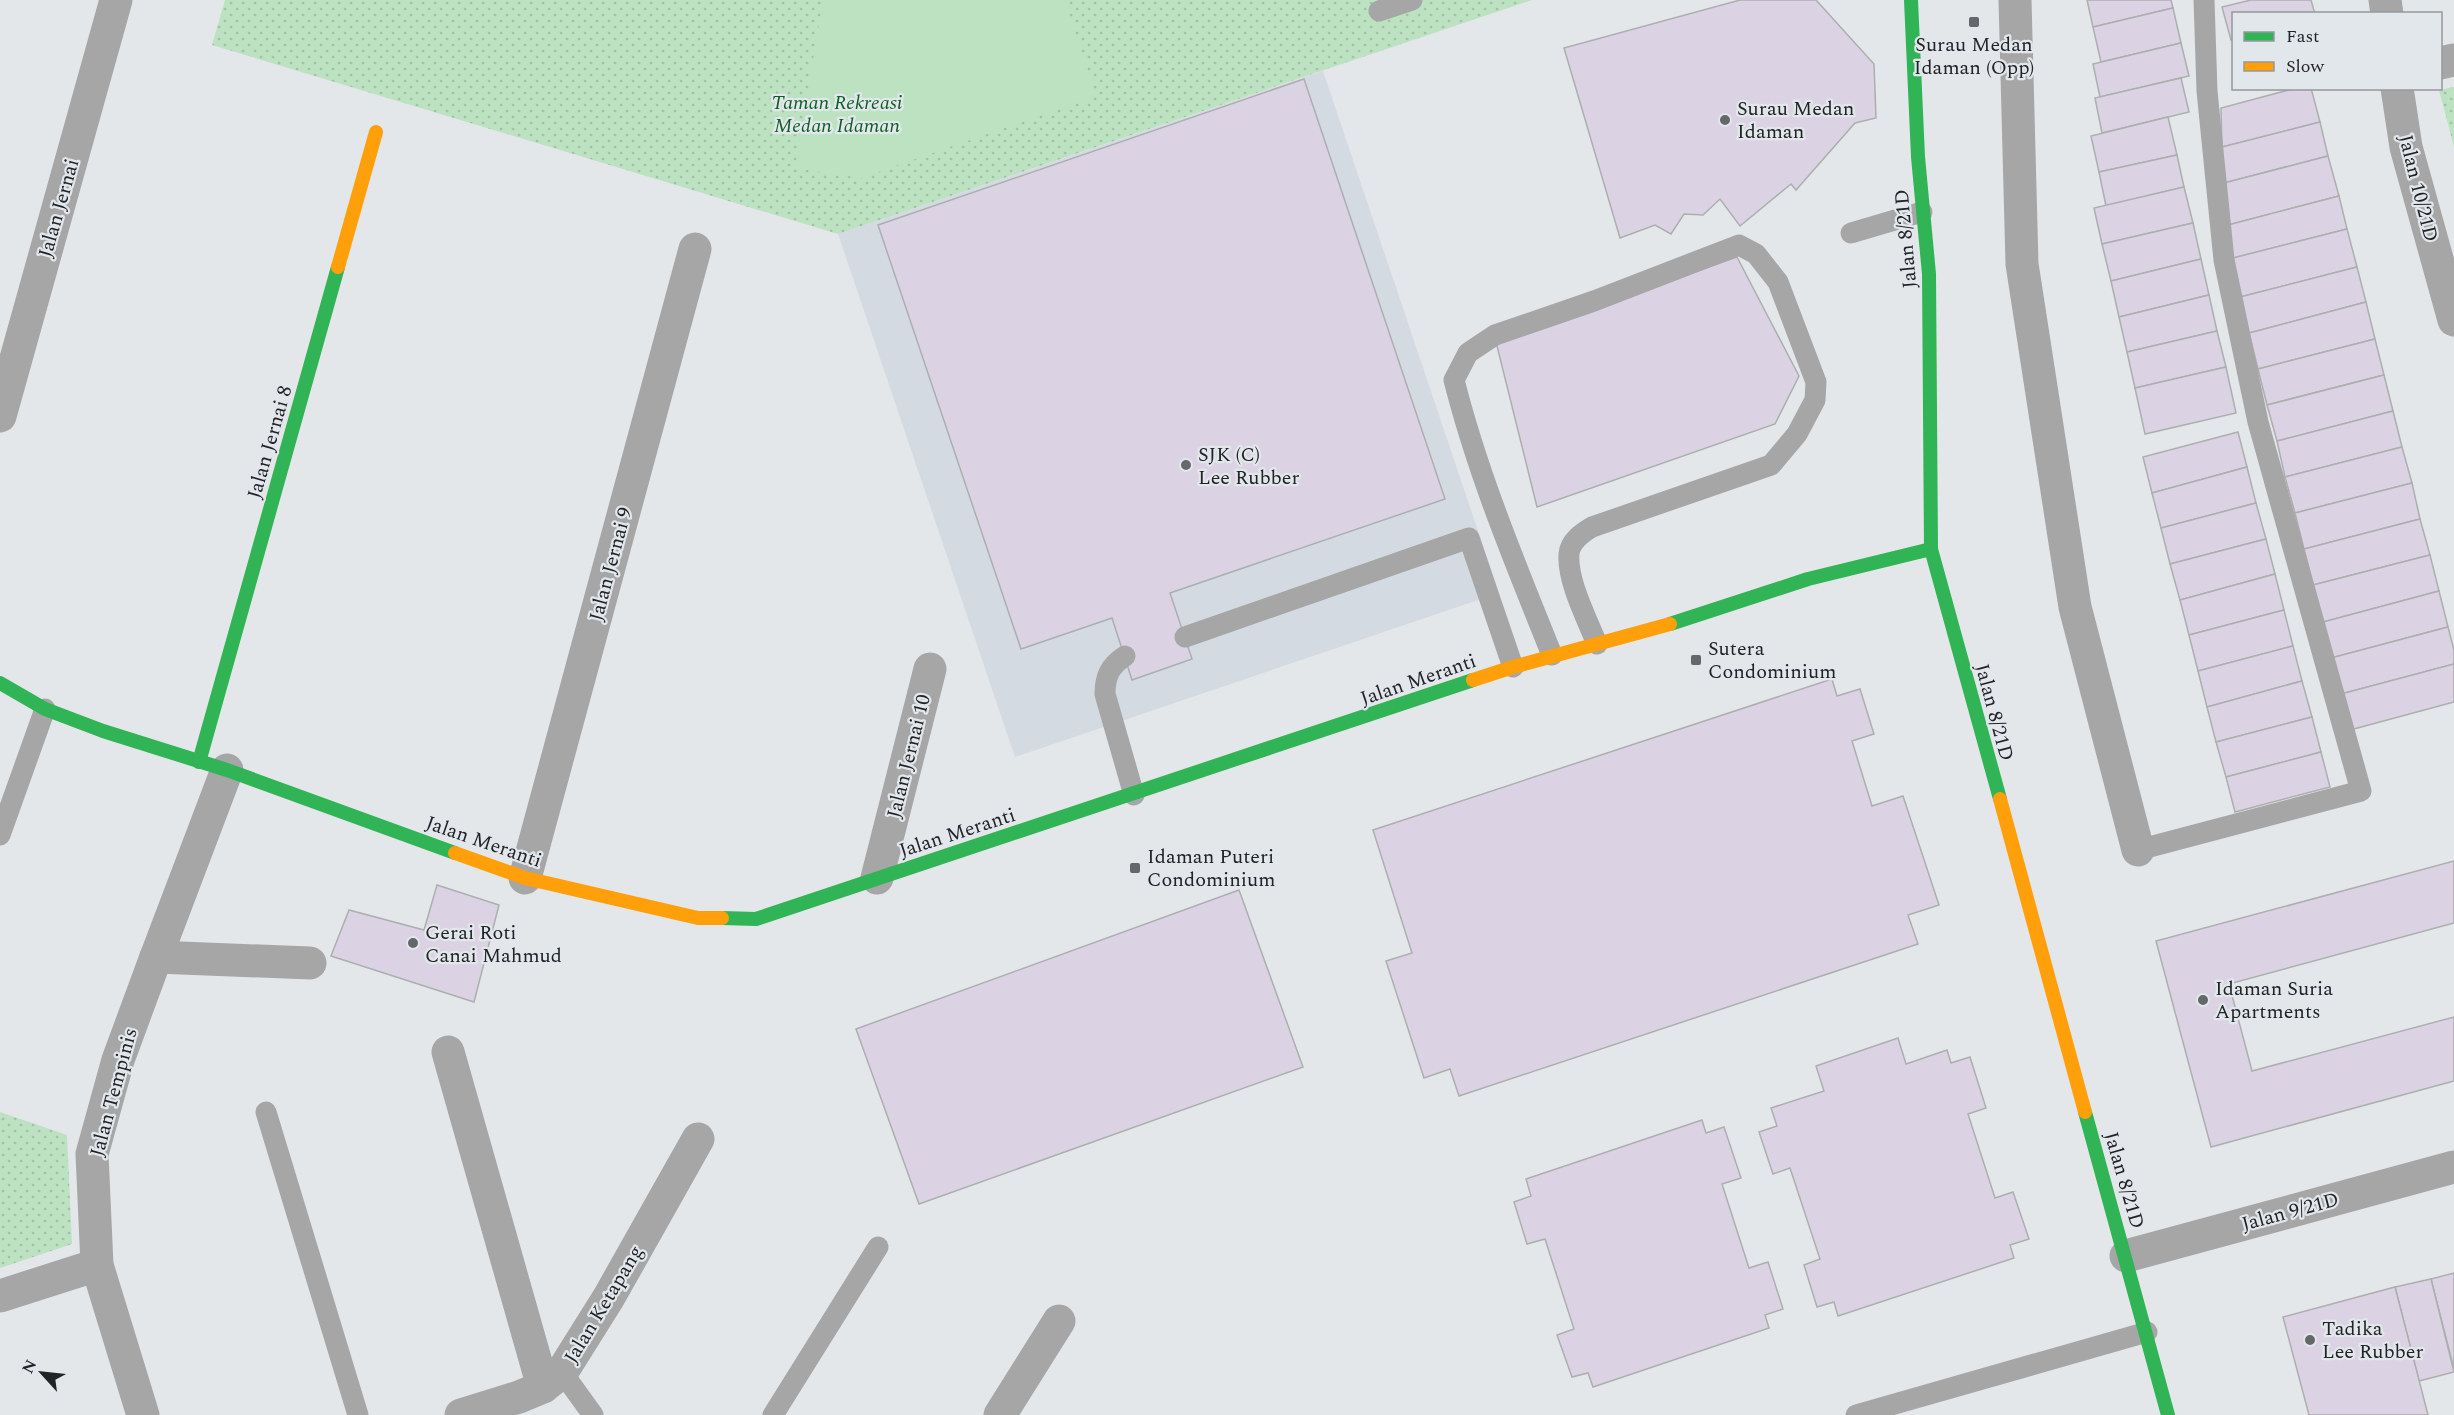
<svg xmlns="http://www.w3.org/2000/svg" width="2454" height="1415" font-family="Spectral,serif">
<defs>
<pattern id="grass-dots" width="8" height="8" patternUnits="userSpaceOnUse" patternTransform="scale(1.5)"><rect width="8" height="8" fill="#bce2c2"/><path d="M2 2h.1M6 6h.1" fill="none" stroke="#a1c2a7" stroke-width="1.8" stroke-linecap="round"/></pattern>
</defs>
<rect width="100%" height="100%" fill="#e4e7ea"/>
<polygon fill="#d3dae1" points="1323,71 1499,593 1015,757 838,234"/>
<g fill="url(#grass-dots)">
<polygon points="225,0 1532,0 838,234 212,45"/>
<polygon points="2454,87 2454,147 2439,90"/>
<polygon points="0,1112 67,1135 72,1244 0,1268"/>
</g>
<polygon fill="#bce2c2" points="823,0 1064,0 1096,96 861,178 795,168"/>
<g fill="#dbd3e3" stroke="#adaeb0" stroke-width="1.5">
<polygon points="1740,0 1816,0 1874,64 1876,118 1855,123 1796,190 1791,184 1740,226 1720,199 1703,215 1684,214 1671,234 1655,225 1620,238 1564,48"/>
<polygon points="2087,0 2171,0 2173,8 2093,27"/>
<polygon points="2251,0 2311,0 2315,14 2234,14 2234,39 2231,40 2222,7"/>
<polygon points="2173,8 2181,43 2101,62 2093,27"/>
<polygon points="2181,43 2189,76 2100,97 2093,64"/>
<polygon points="2181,78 2189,112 2102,133 2095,98"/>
<polygon points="1304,79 1445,499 1170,593 1192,659 1132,680 1112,618 1021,649 878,225"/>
<polygon points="2296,88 2311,88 2320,122 2222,147 2221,108"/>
<polygon points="2168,117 2177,155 2099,172 2091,136"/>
<polygon points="2320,122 2328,156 2224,183 2222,147"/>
<polygon points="2177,155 2184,187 2106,206 2099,172"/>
<polygon points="2328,156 2339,196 2228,225 2224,183"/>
<polygon points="2184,187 2193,223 2102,244 2094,208"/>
<polygon points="2339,196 2347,229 2233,258 2228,225"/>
<polygon points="2193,223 2201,259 2111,281 2102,244"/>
<polygon points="2347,229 2357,267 2240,297 2233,258"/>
<polygon points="1737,257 1799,376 1775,424 1537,507 1496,342"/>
<polygon points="2201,259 2209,295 2119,317 2111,281"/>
<polygon points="2357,267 2366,302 2249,333 2240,297"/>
<polygon points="2209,295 2217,331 2127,352 2119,317"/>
<polygon points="2366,302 2375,339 2258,369 2249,333"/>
<polygon points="2217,331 2226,367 2135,388 2127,352"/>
<polygon points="2375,339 2384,375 2267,405 2258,369"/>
<polygon points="2226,367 2236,413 2145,434 2135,388"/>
<polygon points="2384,375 2393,411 2277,441 2267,405"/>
<polygon points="2393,411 2402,447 2285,477 2277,441"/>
<polygon points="2238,432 2247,467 2152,493 2143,457"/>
<polygon points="2402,447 2412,483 2295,513 2285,477"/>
<polygon points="2247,467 2256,503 2161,528 2152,493"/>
<polygon points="2412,483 2420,519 2304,549 2295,513"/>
<polygon points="2256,503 2266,539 2170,564 2161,528"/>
<polygon points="2420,519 2430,555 2313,585 2304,549"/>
<polygon points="2266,539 2275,574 2180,600 2170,564"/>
<polygon points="2430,555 2439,591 2323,622 2313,585"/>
<polygon points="2275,574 2284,610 2189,635 2180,600"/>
<polygon points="2439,591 2448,627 2331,658 2323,622"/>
<polygon points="2284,610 2293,646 2198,671 2189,635"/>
<polygon points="2448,627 2454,650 2454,664 2341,694 2331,658"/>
<polygon points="2293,646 2302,681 2207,707 2198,671"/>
<polygon points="2454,664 2454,702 2350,730 2341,694"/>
<polygon points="1832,679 1837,696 1860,689 1874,734 1852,741 1872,806 1903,796 1939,905 1908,915 1918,944 1459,1096 1450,1069 1424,1078 1386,961 1412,953 1373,830"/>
<polygon points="2302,681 2312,717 2216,742 2207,707"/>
<polygon points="2312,717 2321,752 2226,777 2216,742"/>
<polygon points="2321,752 2330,787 2235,812 2226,777"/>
<polygon points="2454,861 2454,923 2229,984 2252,1071 2454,1017 2454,1081 2211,1147 2156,941"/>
<polygon points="437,885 499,905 474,1002 331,956 349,910 424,930"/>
<polygon points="1239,890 1303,1067 919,1204 856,1029"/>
<polygon points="1898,1038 1906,1064 1947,1050 1951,1063 1970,1057 1986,1108 1968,1114 1995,1198 2013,1192 2029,1239 2010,1245 2014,1258 1838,1316 1834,1302 1817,1307 1804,1265 1820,1259 1790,1168 1773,1174 1759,1132 1777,1126 1771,1108 1824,1091 1816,1066"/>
<polygon points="1702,1120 1706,1133 1724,1127 1741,1178 1722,1184 1749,1268 1768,1262 1783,1309 1765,1315 1769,1328 1593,1387 1588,1373 1572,1377 1557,1335 1574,1329 1545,1239 1527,1244 1514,1202 1531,1196 1526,1179"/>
<polygon points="2454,1273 2454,1369 2431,1279"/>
<polygon points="2431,1279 2454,1372 2419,1381 2395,1287"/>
<polygon points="2395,1287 2428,1415 2309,1415 2283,1317"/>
</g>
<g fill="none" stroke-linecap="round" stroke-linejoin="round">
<g stroke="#a6a6a7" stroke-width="21">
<polyline points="1379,11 1412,0"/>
<polyline points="1851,233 1922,212"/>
<polyline points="1185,637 1469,538 1513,667"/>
<path d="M 1552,655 C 1516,565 1478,475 1454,380 L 1468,353 L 1495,335 L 1594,301 L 1739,245 L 1756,254 L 1778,282 L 1816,382 L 1815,400 L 1797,434 L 1771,465 L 1592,527 C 1582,533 1570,541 1569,554 C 1567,581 1587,619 1597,644"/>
<path d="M 1125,656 C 1110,666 1105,676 1105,694 L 1134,795"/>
<polyline points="0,835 45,709"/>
<polyline points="2138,850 2361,791 2258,422 2224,260 2207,91 2204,0"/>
<polyline points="266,1112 358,1415"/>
<polyline points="562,1372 593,1415"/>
<polyline points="773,1415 878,1247"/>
<polyline points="1856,1415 2147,1332"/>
</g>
<g stroke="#a6a6a7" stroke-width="33">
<polyline points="2015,0 2022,264 2075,607 2138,850"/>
<polyline points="2385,0 2387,14"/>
<polyline points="2440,63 2454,60"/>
<polyline points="2397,88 2406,147 2454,320"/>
<polyline points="0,416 116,0"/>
<polyline points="525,878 695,249"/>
<polyline points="877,878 930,669"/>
<polyline points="156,957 227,770"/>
<polyline points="448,1052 543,1387"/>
<polyline points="2126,1256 2454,1167"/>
<polyline points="0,1296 97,1265"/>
<polyline points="143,1415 97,1265 92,1154 118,1060 156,957 310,963"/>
<polyline points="461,1415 519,1397 543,1387 562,1372 609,1297 698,1139"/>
<polyline points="1000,1415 1059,1321"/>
</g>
<g stroke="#30b455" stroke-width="14">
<polyline points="1911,0 1918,157 1929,274 1931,549 2000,799"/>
<polyline points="1670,624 1808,579 1931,549"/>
<polyline points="0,683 45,709 103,731 227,770 455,853"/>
<polyline points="199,762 338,267"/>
<polyline points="722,918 756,919 1473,680"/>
<polyline points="2085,1112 2168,1415"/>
</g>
<g stroke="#ff9f0a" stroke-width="14">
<polyline points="338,267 376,132"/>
<polyline points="1473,680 1513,667 1670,624"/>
<polyline points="2000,799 2085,1112"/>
<polyline points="455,853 525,878 698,918 722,918"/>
</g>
</g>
<g fill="#65686a" stroke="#e2e7ec" stroke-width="2">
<rect x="1968" y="16" width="12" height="12" rx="3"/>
<circle cx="1725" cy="120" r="6"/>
<circle cx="1186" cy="465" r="6"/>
<rect x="1690" y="654" width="12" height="12" rx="3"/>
<rect x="1129" y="862" width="12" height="12" rx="3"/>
<circle cx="413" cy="943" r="6"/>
<circle cx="2203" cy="1000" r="6"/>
<circle cx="2310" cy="1340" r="6"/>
</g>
<g text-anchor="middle" stroke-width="4.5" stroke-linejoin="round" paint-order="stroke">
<g font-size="20" fill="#212325" stroke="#e2e7ec" text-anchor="start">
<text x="1974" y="51" text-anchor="middle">Surau Medan<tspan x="1974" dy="23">Idaman (Opp)</tspan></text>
<text x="1737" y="115">Surau Medan<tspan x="1737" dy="23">Idaman</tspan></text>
<text x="1198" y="461">SJK (C)<tspan x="1198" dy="23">Lee Rubber</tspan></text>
<text x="1708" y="655">Sutera<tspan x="1708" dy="23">Condominium</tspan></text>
<text x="1147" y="863">Idaman Puteri<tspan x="1147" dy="23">Condominium</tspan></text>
<text x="425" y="939">Gerai Roti<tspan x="425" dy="23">Canai Mahmud</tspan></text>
<text x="2215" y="995">Idaman Suria<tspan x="2215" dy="23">Apartments</tspan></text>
<text x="2322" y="1335">Tadika<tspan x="2322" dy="23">Lee Rubber</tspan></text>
</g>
<g font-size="20" font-style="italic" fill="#0d5e22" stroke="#e2e7ec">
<text x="837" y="109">Taman Rekreasi<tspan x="837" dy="23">Medan Idaman</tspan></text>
</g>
<g font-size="20" fill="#212325" stroke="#e2e7ec">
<text transform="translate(2419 188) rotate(76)" y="7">Jalan 10/21D</text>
<text transform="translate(58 208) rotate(-74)" y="7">Jalan Jernai</text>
<text transform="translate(1905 239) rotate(-95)" y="7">Jalan 8/21D</text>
<text transform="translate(269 442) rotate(-74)" y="7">Jalan Jernai 8</text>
<text transform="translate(610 564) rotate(-75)" y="7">Jalan Jernai 9</text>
<text transform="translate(1418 679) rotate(-19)" y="7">Jalan Meranti</text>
<text transform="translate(1995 712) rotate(75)" y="7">Jalan 8/21D</text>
<text transform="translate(908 756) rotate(-76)" y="7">Jalan Jernai 10</text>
<text transform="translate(957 832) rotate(-18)" y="7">Jalan Meranti</text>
<text transform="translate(484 841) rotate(19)" y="7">Jalan Meranti</text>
<text transform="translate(113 1092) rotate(-75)" y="7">Jalan Tempinis</text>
<text transform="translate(2125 1180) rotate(74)" y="7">Jalan 8/21D</text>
<text transform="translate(2290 1211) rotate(-15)" y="7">Jalan 9/21D</text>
<text transform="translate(603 1304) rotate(-59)" y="7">Jalan Ketapang</text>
</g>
</g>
<rect x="2232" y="12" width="210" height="78" fill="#e2e7ec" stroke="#95999c" stroke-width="1.5"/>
<rect x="2244" y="32" width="30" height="9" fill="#30b455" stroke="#95999c" stroke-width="1.5"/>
<text x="2286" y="42" font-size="18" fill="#212325">Fast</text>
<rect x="2244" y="62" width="30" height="9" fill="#ff9f0a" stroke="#95999c" stroke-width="1.5"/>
<text x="2286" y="72" font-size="18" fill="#212325">Slow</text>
<g transform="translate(42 1373) rotate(297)" stroke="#e2e7ec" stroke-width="4.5" paint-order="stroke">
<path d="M0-4.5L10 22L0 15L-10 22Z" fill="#212325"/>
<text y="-9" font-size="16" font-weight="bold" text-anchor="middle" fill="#212325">N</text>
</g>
</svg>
